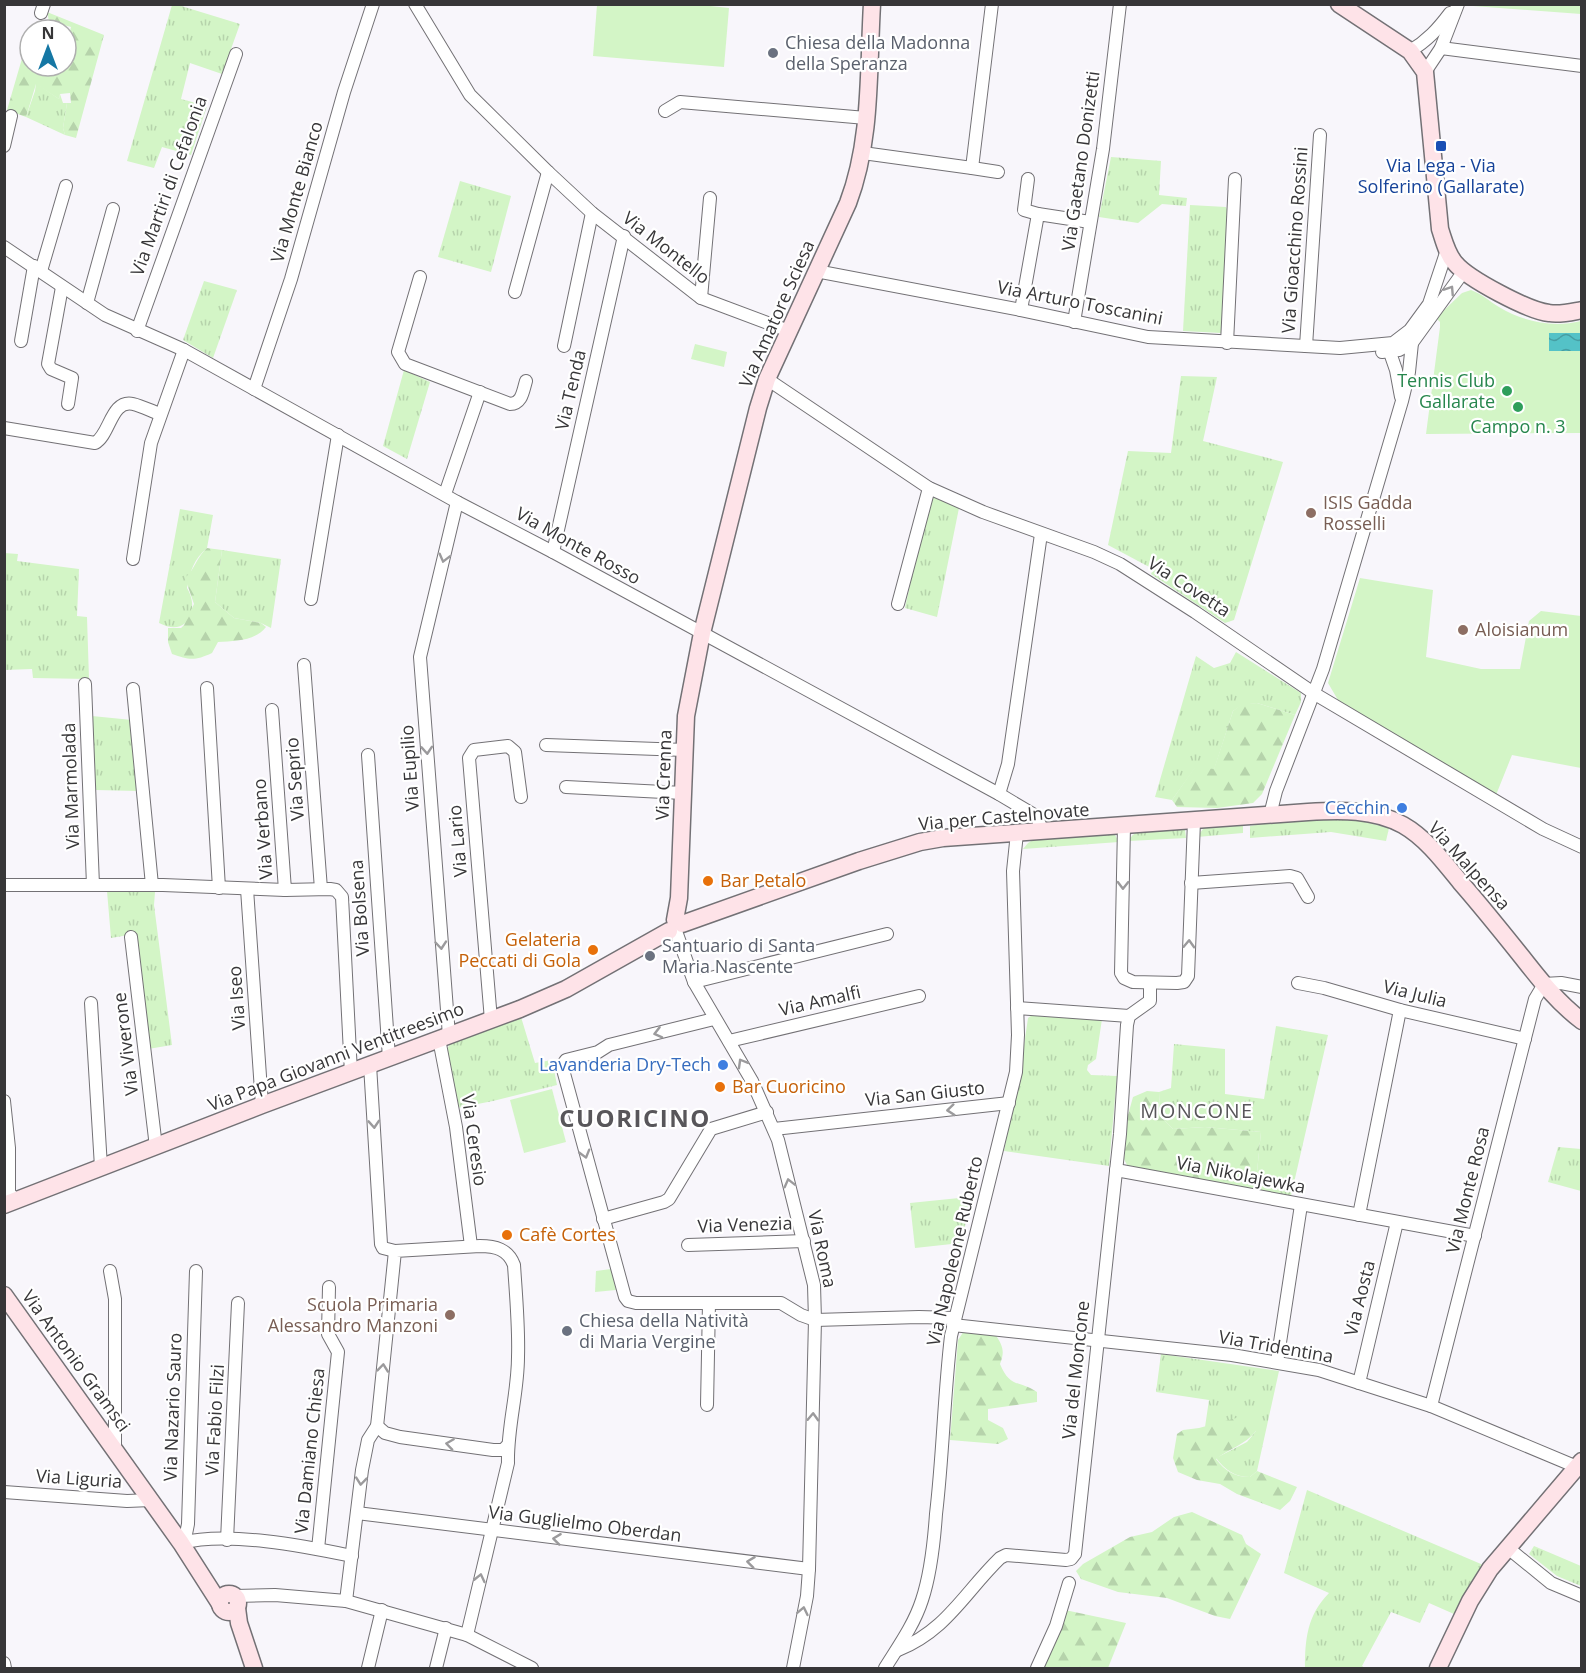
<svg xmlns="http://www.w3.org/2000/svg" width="1586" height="1673" font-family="'Open Sans',sans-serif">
<defs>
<pattern id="grass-tufts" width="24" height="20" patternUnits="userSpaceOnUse" patternTransform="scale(1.5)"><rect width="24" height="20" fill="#d3f5c6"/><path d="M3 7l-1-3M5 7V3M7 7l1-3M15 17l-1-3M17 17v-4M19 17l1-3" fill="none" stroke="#b6d3ab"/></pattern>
<pattern id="forest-firs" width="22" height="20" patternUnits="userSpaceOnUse" patternTransform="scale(1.5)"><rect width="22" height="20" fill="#d3f5c6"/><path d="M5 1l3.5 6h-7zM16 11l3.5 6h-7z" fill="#b6d3ab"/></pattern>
<pattern id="water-waves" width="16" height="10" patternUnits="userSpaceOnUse" patternTransform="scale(1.5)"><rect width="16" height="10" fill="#54c2c7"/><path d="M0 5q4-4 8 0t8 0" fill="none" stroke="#469ea3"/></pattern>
</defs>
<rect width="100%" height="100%" fill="#f8f6fb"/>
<g fill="url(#grass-tufts)">
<polygon points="172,5 178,5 240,24 222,74 190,63 181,99 207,106 191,155 162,147 154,168 127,161"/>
<polygon points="36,83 59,99 60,94 63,103 67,103 63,128 65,135 26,117 35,91"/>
<polygon points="1111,157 1161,161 1159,195 1187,198 1186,206 1162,204 1138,223 1099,217"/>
<polygon points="460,181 511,196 491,272 438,257"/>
<polygon points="1190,205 1226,207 1228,212 1221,333 1183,331"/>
<polygon points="204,281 237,290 213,358 183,340"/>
<polygon points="404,370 430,382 407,459 383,446"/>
<polygon points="1181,376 1217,377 1203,441 1283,462 1234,620 1225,623 1151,574 1153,569 1108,545 1128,451 1171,453"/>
<polygon points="933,496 959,508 937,617 905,608 929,497"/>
<path d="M 180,509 L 213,515 L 207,548 C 194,559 190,571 187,588 C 200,609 188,638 159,623 Z"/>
<polygon points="222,550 281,559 271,628 261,623 234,618 215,602"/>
<polygon points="4,553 18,554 17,561 79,569 77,616 87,617 89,679 33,678 32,669 5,670"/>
<polygon points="1236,652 1301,693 1301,702 1295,715 1257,703 1242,705 1233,711 1214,770 1195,768 1172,800 1155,797 1196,656 1214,668 1230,663"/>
<polygon points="92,716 132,720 138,791 95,790"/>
<polygon points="1324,818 1353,819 1389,828 1386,841 1331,832 1250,838 1250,826 1256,825 1255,822"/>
<polygon points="1243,822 1243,833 1197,837 1206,825"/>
<path d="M 1182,827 L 1185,830 L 1186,838 L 1129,841 C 1135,824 1166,828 1182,827 Z"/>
<polygon points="1110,833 1115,835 1119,842 1023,849 1028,843 1033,840"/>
<polygon points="107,891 155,892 154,905 172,1045 148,1049 134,934 111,938"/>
<polygon points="1032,1015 1102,1019 1096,1059 1088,1065 1087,1070 1091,1075 1117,1076 1109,1166 1004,1151 1020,1073 1028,1018"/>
<polygon points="521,1017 535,1063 552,1060 557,1085 493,1101 457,1108 447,1049 450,1044"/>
<polygon points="1276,1026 1328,1035 1290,1200 1255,1192 1261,1132 1205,1127 1173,1129 1160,1116 1159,1092 1171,1088 1174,1044 1225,1049 1225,1094 1264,1099"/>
<polygon points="1558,1147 1581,1149 1581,1191 1548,1182"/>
<polygon points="969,1197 970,1205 961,1243 915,1248 910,1203"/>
<path d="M 1161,1354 L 1279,1371 L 1257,1471 L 1250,1477 C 1235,1477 1225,1470 1216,1458 L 1247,1442 L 1256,1431 L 1218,1424 L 1205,1427 L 1209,1400 L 1156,1392 Z"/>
<path d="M 1307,1490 L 1481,1564 L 1483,1566 L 1454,1614 L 1429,1603 L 1420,1623 L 1391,1612 L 1362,1666 L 1365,1668 L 1305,1668 C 1305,1640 1307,1615 1329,1593 L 1284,1573 Z"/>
<polygon points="1534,1546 1581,1566 1581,1586 1557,1576 1529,1554"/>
</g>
<g fill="url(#forest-firs)">
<polygon points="47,12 104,35 76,138 65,135 63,128 67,103 71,103 70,93 60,94 59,99 36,84 26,117 7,110 30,31 30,66 66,66 66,47 71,27 49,21"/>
<path d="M 207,548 L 222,550 L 215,602 L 234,618 L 261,623 L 266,627 C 255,641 235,641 218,642 L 212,653 C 195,661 189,660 172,654 L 168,642 L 168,628 L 181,628 L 184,625 L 194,604 L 185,578 C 195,569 196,558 207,548 Z"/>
<polygon points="1257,703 1295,715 1262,794 1253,803 1217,808 1177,807 1172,800 1195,767 1214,769 1233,711 1242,704"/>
<polygon points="1147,1091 1159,1092 1160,1116 1173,1129 1205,1127 1261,1132 1255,1192 1141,1171 1127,1165 1124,1159 1128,1115 1133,1097"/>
<path d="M 964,1331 L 995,1334 C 1003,1346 1005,1351 1000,1364 C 1010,1388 1018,1380 1037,1392 L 1037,1402 L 988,1409 L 988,1420 L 1003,1428 L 1008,1439 L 998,1444 L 950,1440 L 958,1340 Z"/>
<path d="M 1240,1417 L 1253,1417 L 1256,1431 C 1245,1445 1230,1448 1216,1459 C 1225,1471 1235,1477 1250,1477 L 1257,1471 L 1297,1487 L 1290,1501 L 1280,1510 L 1237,1494 L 1220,1484 L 1197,1480 L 1178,1472 L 1173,1458 L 1177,1434 L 1183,1430 L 1199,1428 Z"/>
<polygon points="1192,1512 1242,1535 1246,1544 1261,1554 1230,1619 1215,1616 1167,1598 1118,1592 1081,1579 1076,1571 1083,1564 1130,1537 1152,1532 1174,1517"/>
<polygon points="1065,1610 1126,1623 1108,1668 1044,1668"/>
</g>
<g fill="#d3f5c6">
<polygon points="692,4 729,8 724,67 593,56 597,5"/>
<polygon points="1473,5 1581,5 1581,14 1473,6"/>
<path d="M 1471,290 C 1482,294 1489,301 1499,307 C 1524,322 1553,328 1581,321 L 1581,433 L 1426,434 L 1440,327 L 1440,322 L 1436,318 L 1462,293 Z"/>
<polygon points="695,344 727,352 724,367 691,359"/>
<polygon points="1360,578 1433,590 1426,657 1481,669 1520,669 1529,621 1541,611 1581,616 1581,768 1512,755 1496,795 1338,700 1328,683"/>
<polygon points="552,1089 566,1142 524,1153 510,1100"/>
<polygon points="611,1269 616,1290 595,1292 596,1271"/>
</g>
<rect fill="url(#water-waves)" x="1549" y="333" width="32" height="18"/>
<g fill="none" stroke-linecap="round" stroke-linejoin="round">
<g stroke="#737175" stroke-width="14">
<g id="street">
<polyline points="415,4 470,95 548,172 592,213 701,298 789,331"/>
<polyline points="41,13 44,4"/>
<polyline points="1441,48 1582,66"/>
<path d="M 1410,51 C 1427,41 1438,29 1450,13"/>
<polyline points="1425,72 1441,48 1458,4"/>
<polyline points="665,111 680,102 866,118"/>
<polyline points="4,146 11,116"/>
<polyline points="863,153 972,168 992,4"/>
<polyline points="972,168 998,172"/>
<polyline points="1028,179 1024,210 1038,214"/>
<polyline points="4,247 105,315 184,350 457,502 553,552 999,794 1036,816 1043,831"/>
<polyline points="41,271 66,186"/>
<polyline points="816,271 1021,310 1148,337 1340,348 1393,343 1410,330 1429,304 1447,250"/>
<path d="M 420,277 L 398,352 L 405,364 L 510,404 C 522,404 523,391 526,381"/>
<polyline points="62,287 48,364 51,369 72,378 68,404"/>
<polyline points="515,292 548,172"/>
<polyline points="701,298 710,198"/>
<polyline points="87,303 113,209"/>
<polyline points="1021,310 1038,214 1090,222"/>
<polyline points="1074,322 1103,149 1120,4"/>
<polyline points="137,331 236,54"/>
<polyline points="21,341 34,266"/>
<polyline points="1227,343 1235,179"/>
<polyline points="1387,344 1396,370 1401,397"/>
<polyline points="564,346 592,213"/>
<polyline points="1306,346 1320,135"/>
<polyline points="1382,352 1399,350 1412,343 1464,271"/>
<polyline points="767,379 929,488 983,512 1094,552 1120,564 1195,612 1315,694 1543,829 1582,847"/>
<polyline points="254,389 291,279 344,92 373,4"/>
<path d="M 4,428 L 95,443 C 110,435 111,399 133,404 C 142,406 151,411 160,414"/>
<polyline points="445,494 480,392"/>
<polyline points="553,552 624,236"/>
<polyline points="133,559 151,443 184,350"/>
<polyline points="311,599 338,435"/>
<polyline points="898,604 929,488"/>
<polyline points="304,665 321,889"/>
<polyline points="85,684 93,885"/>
<polyline points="207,688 219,888"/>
<polyline points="133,689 152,885"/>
<polyline points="272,710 285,890 330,889 336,890 342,897 351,1073"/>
<polyline points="546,745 685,750"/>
<polyline points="368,755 389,1058"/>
<polyline points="566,787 683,793"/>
<polyline points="999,794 1008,764 1041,534"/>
<polyline points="1270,815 1276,791 1323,669 1402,401 1409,372 1412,343"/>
<polyline points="1124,826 1121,973 1124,978 1133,982 1177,983 1184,982 1188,976 1194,821"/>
<polyline points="1191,883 1290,876 1297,878 1308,897"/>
<polyline points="4,885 163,885 285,890"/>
<polyline points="247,889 262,1105"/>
<polyline points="677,934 694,982 752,1081 778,1140 814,1285 815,1320 809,1569 807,1596 793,1668"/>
<polyline points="131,937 156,1147"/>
<polyline points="694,982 887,934"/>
<polyline points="1298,983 1324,988 1400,1010 1525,1039"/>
<polyline points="91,1003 101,1167"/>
<polyline points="1017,1008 1129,1016"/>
<polyline points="714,1019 609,1045 598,1052 566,1060 562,1066 625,1297 628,1301 636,1303 781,1303 801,1315 815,1320 919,1317 954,1318"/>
<polyline points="491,1020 469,758 474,750 508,746 515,752 521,797"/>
<polyline points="449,1036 420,657 457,502"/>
<polyline points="439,1039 456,1127 471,1246"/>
<polyline points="729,1041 919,996"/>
<polyline points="370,1065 381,1244 383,1248 395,1251"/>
<polyline points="4,1101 9,1148 9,1193 16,1200"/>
<polyline points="774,1129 1009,1103"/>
<polyline points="1116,1170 1475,1236"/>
<polyline points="1359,1215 1400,1010"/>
<polyline points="603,1219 664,1202 669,1199 711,1129 767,1112"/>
<polyline points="688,1245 804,1241"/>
<polyline points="110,1271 115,1299 115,1450"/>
<polyline points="953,1325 1232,1355 1319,1370 1431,1406 1577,1467"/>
<polyline points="1277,1362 1301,1205"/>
<polyline points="1359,1383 1397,1222"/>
<polyline points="707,1405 709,1303"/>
<polyline points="1431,1406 1535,999 1544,984 1561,983 1582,987"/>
<polyline points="377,1426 385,1433 400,1437 493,1450 503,1450 507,1446"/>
<polyline points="4,1492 127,1501 151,1500"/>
<polyline points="357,1513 809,1569"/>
<polyline points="227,1540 238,1303"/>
<polyline points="181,1543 186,1534 188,1524 196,1271"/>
<path d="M 181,1543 C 228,1531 304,1546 352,1556"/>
<polyline points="1508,1548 1551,1583 1582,1596"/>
<polyline points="318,1549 338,1352 328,1334 329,1287"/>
<polyline points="235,1596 275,1595 346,1601 467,1635 532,1668"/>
<path d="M 346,1601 L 362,1470 L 368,1440 L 377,1426 L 378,1417 L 395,1251 L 480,1246 C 495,1246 508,1249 514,1265 C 516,1296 519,1327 518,1357 C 518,1393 507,1428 508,1463 L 467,1635"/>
<path d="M 898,1650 C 947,1630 964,1593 1000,1558 L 1006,1555 L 1066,1560 L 1071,1559 L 1075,1554 L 1120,1134 L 1127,1025 L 1129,1016 L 1150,1001 L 1150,983"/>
<polyline points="4,1663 5,1668"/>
<polyline points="368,1668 382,1610"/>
<polyline points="436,1668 446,1628"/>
<path d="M 885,1668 C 898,1647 914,1625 922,1600 C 931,1573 934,1543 936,1514 C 943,1455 944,1395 951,1336 L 1016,1072 L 1018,1035 L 1013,871 L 1017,833"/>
<polyline points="1037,1668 1056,1626 1069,1583"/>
</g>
</g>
<g stroke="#737175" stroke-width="19">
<g id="secondary">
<path d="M 1339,4 L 1410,51 L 1425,72 L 1440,229 C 1444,241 1447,254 1455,263 C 1468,279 1529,311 1549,313 C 1560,315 1571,312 1582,310"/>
<path d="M 675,920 L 679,898 L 686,716 L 702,633 L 758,408 L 767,379 L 848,203 C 872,140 868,71 872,4"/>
<path d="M 682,924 L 859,861 L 920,842 L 943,838 L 1308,812 C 1340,810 1374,809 1403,825 C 1426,838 1444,862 1461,883 C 1482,907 1502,932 1522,957 C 1540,980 1558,1003 1582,1021"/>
<polyline points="4,1205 262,1105 520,1009 566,989 669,931"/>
<polyline points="4,1295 181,1543 220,1604"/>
<circle cx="229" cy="1603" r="9"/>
<polyline points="237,1608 239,1623 254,1668"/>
<polyline points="1438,1668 1470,1601 1490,1569 1582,1461"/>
</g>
</g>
<use href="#street" stroke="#fff" stroke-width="12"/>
<use href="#secondary" stroke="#fee3e8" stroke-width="16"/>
</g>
<defs><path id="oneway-chevron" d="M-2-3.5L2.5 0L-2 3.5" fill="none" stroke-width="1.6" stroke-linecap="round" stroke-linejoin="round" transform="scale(1.5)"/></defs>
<g stroke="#9b9a9c">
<use href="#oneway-chevron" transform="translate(1450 290) rotate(-57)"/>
<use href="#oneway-chevron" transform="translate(444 558) rotate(104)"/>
<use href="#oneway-chevron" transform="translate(427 750) rotate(86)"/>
<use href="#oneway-chevron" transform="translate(1123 885) rotate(91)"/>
<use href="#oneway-chevron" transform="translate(1189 944) rotate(-88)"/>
<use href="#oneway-chevron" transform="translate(441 945) rotate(85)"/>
<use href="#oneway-chevron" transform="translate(658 1033) rotate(166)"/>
<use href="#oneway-chevron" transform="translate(742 1063) rotate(-120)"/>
<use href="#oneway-chevron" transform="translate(951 1110) rotate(174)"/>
<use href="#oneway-chevron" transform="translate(374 1124) rotate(86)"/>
<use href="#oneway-chevron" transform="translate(585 1154) rotate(74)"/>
<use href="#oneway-chevron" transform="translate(789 1183) rotate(-104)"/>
<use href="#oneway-chevron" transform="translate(383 1368) rotate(-84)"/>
<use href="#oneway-chevron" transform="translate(813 1417) rotate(-88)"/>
<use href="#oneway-chevron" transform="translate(450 1444) rotate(-172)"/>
<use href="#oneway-chevron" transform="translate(361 1481) rotate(96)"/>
<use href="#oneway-chevron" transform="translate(557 1539) rotate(-173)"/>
<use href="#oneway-chevron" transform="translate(751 1562) rotate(-173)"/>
<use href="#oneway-chevron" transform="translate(480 1578) rotate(-77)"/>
<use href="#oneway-chevron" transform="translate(803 1611) rotate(-78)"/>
</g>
<g fill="#6b7280" stroke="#fff" stroke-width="2">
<circle cx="773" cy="53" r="6"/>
<circle cx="650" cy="956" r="6"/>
<circle cx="567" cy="1331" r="6"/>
</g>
<rect fill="#1a4fb4" stroke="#fff" stroke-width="2" x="1435" y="140" width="12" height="12" rx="3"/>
<g fill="#2e9e5b" stroke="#fff" stroke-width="2">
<circle cx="1507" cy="391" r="6"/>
<circle cx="1518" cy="407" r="6"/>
</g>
<g fill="#8d6e63" stroke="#fff" stroke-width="2">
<circle cx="1311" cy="513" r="6"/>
<circle cx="1463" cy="630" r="6"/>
<circle cx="450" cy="1315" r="6"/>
</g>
<g fill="#3f7fe0" stroke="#fff" stroke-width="2">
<circle cx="1402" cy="808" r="6"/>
<circle cx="723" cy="1065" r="6"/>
</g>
<g fill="#e8710a" stroke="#fff" stroke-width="2">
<circle cx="708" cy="881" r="6"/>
<circle cx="593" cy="950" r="6"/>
<circle cx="720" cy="1087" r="6"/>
<circle cx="507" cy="1235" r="6"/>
</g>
<g text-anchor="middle" stroke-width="4.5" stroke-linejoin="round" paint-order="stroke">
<g font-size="18" fill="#5b616d" stroke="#fff" text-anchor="start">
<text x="785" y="49">Chiesa della Madonna<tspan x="785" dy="21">della Speranza</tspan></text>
<text x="662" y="952">Santuario di Santa<tspan x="662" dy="21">Maria Nascente</tspan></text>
<text x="579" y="1327">Chiesa della Natività<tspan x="579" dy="21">di Maria Vergine</tspan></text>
</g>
<g font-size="18" fill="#373638" stroke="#fff">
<text transform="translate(1081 161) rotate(-82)" y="6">Via Gaetano Donizetti</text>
<text transform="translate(169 186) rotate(-70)" y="6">Via Martiri di Cefalonia</text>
<text transform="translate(297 192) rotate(-74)" y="6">Via Monte Bianco</text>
<text transform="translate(1295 240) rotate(-86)" y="6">Via Gioacchino Rossini</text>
<text transform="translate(666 248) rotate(38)" y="6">Via Montello</text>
<text transform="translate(1080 303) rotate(11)" y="6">Via Arturo Toscanini</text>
<text transform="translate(777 314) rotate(-66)" y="6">Via Amatore Sciesa</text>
<text transform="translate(571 390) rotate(-77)" y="6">Via Tenda</text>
<text transform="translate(578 546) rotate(29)" y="6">Via Monte Rosso</text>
<text transform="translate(1189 587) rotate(33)" y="6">Via Covetta</text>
<text transform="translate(410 768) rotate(-94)" y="6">Via Eupilio</text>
<text transform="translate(664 775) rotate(-88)" y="6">Via Crenna</text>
<text transform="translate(295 779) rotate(-94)" y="6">Via Seprio</text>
<text transform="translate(71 786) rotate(-92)" y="6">Via Marmolada</text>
<text transform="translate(1004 817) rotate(-5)" y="6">Via per Castelnovate</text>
<text transform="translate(263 829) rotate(-94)" y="6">Via Verbano</text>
<text transform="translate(458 841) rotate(-95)" y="6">Via Lario</text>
<text transform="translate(1469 866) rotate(48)" y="6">Via Malpensa</text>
<text transform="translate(360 908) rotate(-94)" y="6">Via Bolsena</text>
<text transform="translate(1415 994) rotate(14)" y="6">Via Julia</text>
<text transform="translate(237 998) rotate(-94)" y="6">Via Iseo</text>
<text transform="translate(820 1001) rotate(-13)" y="6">Via Amalfi</text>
<text transform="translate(126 1044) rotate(-97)" y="6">Via Viverone</text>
<text transform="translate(336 1057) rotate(-21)" y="6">Via Papa Giovanni Ventitreesimo</text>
<text transform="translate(925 1094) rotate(-6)" y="6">Via San Giusto</text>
<text transform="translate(474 1140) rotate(82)" y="6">Via Ceresio</text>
<text transform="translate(1241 1175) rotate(11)" y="6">Via Nikolajewka</text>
<text transform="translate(1468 1190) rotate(-76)" y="6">Via Monte Rosa</text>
<text transform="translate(745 1225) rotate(-2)" y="6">Via Venezia</text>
<text transform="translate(822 1249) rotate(78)" y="6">Via Roma</text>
<text transform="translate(955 1251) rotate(-77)" y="6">Via Napoleone Ruberto</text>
<text transform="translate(1360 1298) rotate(-76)" y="6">Via Aosta</text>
<text transform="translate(1276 1347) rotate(10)" y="6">Via Tridentina</text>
<text transform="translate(76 1361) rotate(54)" y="6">Via Antonio Gramsci</text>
<text transform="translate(1076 1370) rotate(-84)" y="6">Via del Moncone</text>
<text transform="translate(173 1407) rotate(-88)" y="6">Via Nazario Sauro</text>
<text transform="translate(215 1420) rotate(-87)" y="6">Via Fabio Filzi</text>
<text transform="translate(310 1451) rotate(-84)" y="6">Via Damiano Chiesa</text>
<text transform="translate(79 1479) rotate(4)" y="6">Via Liguria</text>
<text transform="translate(585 1524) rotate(7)" y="6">Via Guglielmo Oberdan</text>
</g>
<g font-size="18" fill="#164399" stroke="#fff">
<text x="1441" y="172">Via Lega - Via<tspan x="1441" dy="21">Solferino (Gallarate)</tspan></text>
</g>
<g font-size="18" fill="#27864d" stroke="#fff" text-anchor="end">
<text x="1495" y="387">Tennis Club<tspan x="1495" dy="21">Gallarate</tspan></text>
<text x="1518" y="433" text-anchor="middle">Campo n. 3</text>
</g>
<g font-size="18" fill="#785e54" stroke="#fff" text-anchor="start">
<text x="1323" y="509">ISIS Gadda<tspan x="1323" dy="21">Rosselli</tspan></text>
<text x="1475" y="636">Aloisianum</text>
<text x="438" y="1311" text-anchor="end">Scuola Primaria<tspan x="438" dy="21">Alessandro Manzoni</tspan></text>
</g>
<g font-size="18" fill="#366cbe" stroke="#fff" text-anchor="end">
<text x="1390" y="814">Cecchin</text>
<text x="711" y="1071">Lavanderia Dry-Tech</text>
</g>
<g font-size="18" fill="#c56008" stroke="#fff" text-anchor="start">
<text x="720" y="887">Bar Petalo</text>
<text x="581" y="946" text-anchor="end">Gelateria<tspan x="581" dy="21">Peccati di Gola</tspan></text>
<text x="732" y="1093">Bar Cuoricino</text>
<text x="519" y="1241">Cafè Cortes</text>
</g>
<g font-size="20" letter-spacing="1.5" fill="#58565a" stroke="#fff">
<text x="1197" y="1118">MONCONE</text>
</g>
<g font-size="24" font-weight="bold" letter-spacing="1.5" fill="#58565a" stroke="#fff">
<text x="635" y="1127">CUORICINO</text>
</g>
</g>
<rect width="1586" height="1673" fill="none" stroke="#373638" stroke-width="12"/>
<g transform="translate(48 48)"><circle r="28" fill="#ffffff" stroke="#afafaf" stroke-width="1.5"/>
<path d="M0-4.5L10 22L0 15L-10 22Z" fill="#1577a4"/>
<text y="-9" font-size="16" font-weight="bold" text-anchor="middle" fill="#373638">N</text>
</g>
</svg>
